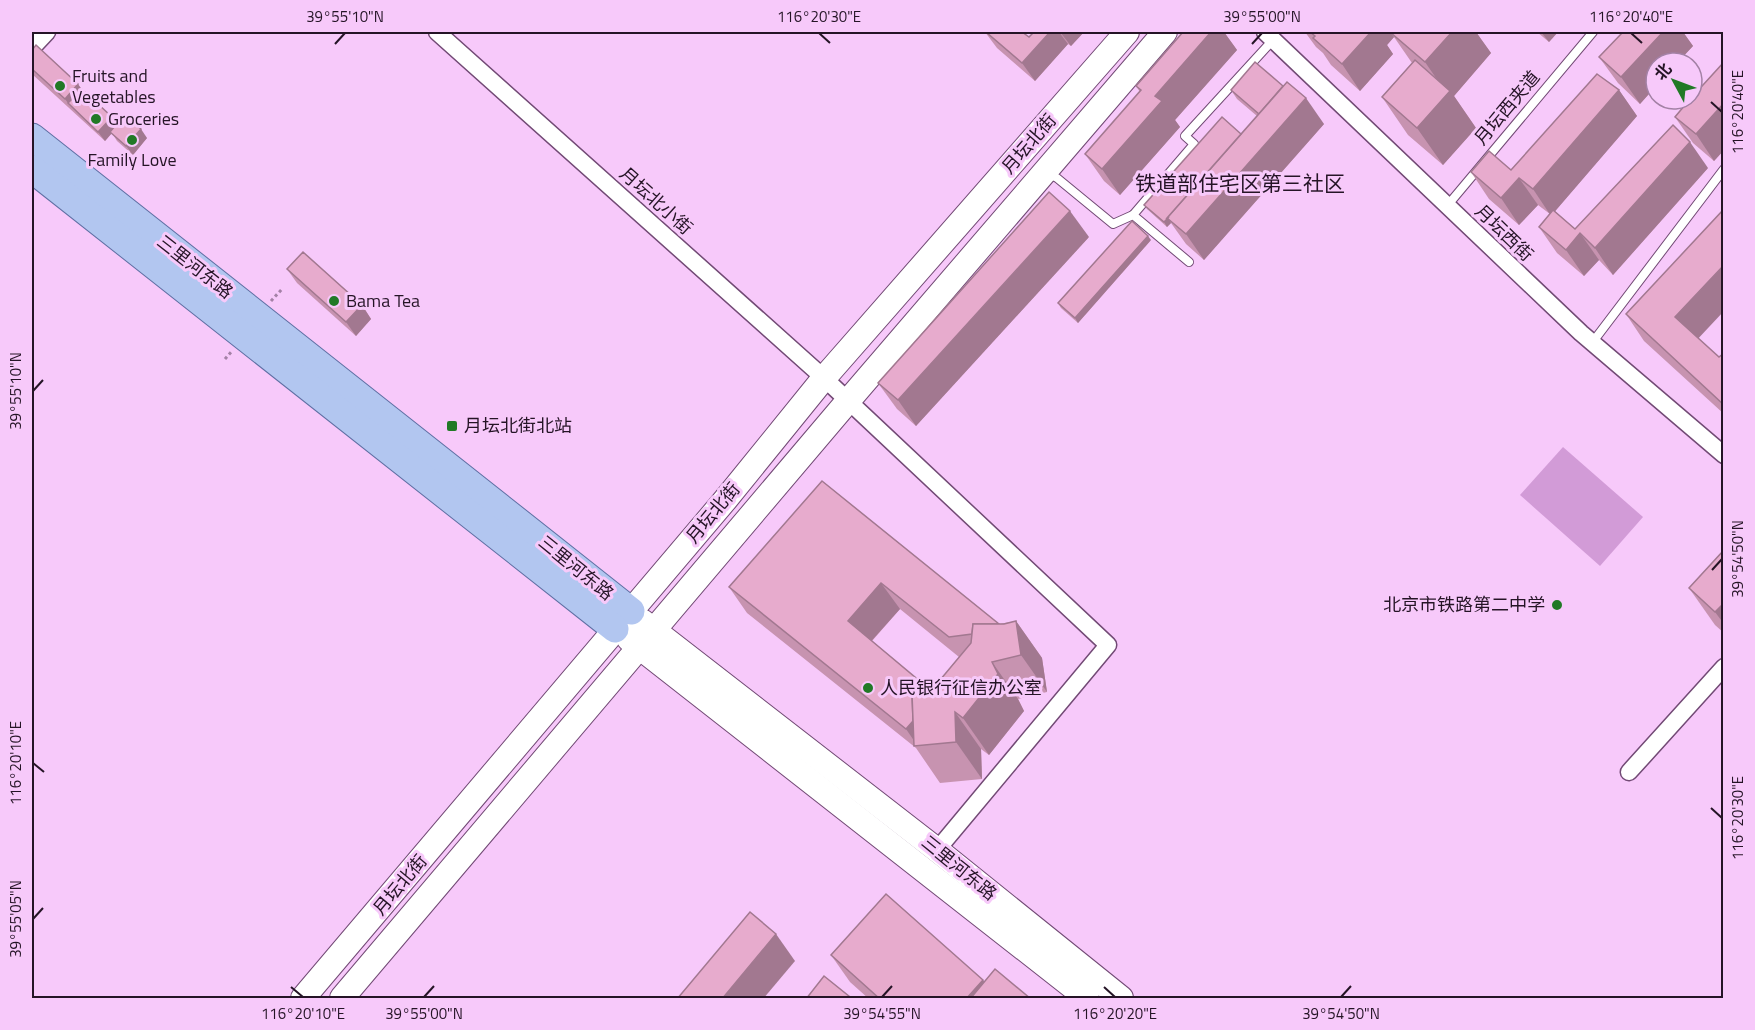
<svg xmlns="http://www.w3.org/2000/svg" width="1755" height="1030" font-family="'Titillium Web','Noto Sans SC',sans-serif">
<rect width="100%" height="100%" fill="#f7c9fa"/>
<polygon fill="#d29bd7" points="1563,447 1643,517 1600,566 1520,495"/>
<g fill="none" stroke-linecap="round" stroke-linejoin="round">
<g stroke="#724a75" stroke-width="10">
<g id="service">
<polyline points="1047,173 1057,178 1113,224 1133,215 1189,262"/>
<polyline points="1447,206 1593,32"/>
<polyline points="1133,215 1194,144 1185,136 1273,40"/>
<polyline points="1592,343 1724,169"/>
</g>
</g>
<g stroke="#724a75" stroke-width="19">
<g id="minor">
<polyline points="437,32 824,378 1108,645 937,850"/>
<polyline points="1265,32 1581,333 1724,455"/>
<polyline points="32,48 47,32"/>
<polyline points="1629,772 1724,667"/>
</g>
</g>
<g stroke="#724a75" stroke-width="26">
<g id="secondary">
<polyline points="642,621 937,850 1121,998"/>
<polyline points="629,639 1087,998"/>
<polyline points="303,998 726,499 824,378 1127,32"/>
<polyline points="342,998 848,401 1165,32"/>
</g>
</g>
<g stroke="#5f6fa3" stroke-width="29">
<g id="primary">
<path d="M 32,137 C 231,296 432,452 631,611"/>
<polyline points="32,169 615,629"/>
</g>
</g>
<g stroke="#a481a6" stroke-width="3" stroke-dasharray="3 3" stroke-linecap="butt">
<polyline points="271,301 282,289"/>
<polyline points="225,359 232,351"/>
</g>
<use href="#service" stroke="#fff" stroke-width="8"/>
<use href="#minor" stroke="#fff" stroke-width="16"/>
<use href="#secondary" stroke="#fff" stroke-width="24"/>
<use href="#primary" stroke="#b2c6f0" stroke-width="27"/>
</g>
<g fill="#c793b0" fill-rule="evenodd">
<polygon points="985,32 1029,37 1034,32 1084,32 1071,46 1068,44 1035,81 997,48"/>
<polygon points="1183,32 1224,32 1237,50 1175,120 1180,127 1120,195 1104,181 1085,154 1140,92 1136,86"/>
<polygon points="1305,32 1476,32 1491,53 1454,96 1476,128 1443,165 1408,135 1382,97 1412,63 1394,37 1387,45 1393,54 1360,91 1331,65 1323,53 1316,47"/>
<polygon points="1537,32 1558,32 1549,42"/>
<polygon points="1623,32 1683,32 1693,46 1677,63 1656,63 1656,86 1640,104 1618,83 1599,57"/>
<polygon points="32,50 82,89 117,124 147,138 133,155 117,141 112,133 105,141 32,74"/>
<polygon points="1724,62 1724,150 1714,161 1693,143 1675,117"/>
<polygon points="1231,90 1324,124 1204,260 1186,244 1171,223 1167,227 1147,209 1144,205 1241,134 1257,116 1237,99"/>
<polygon points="1619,90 1637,116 1555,211 1575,229 1708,168 1613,275 1599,260 1584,276 1557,253 1539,227 1550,214 1538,205 1519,225 1489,199 1471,172 1511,170"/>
<polygon points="1089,237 916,426 897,409 878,383"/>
<polygon points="1151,240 1078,323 1061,308 1058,303"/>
<polygon points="287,269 362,305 371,319 356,336 297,283"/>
<polygon points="1626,314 1698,338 1719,357 1724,353 1724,414 1644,341"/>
<path d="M 822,481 L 999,624 L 1016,621 L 1042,658 L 1047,692 L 1018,699 L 1024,711 L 989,755 L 981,749 L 982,779 L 940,783 L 916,748 L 747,613 L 729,587 ZM 900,609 L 959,657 L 930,692 L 927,693 L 916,678 L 872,641 Z"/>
<polygon points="1724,550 1724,633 1715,625 1689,588"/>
<polygon points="831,955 984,982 1031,999 869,999 850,982"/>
</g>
<g fill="#a27890">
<polygon points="1050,32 1059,32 1068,44 1035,81 1022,63"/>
<polygon points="1060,32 1084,32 1071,46"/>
<polygon points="1211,32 1224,32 1237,50 1175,120 1180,127 1120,195 1102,169 1155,96"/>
<polygon points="1371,32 1390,32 1394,37 1387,45 1393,54 1360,91 1342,64"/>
<polygon points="1452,32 1476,32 1491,53 1454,96 1476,128 1443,165 1417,128 1447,94 1425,62"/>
<polygon points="1541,32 1558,32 1549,42"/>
<polygon points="1663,32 1683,32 1693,46 1677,63 1656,63 1656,86 1640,104 1621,77"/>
<polygon points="78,84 88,98 68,103 65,99"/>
<polygon points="1619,90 1637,116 1551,216 1533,189"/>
<polygon points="1306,98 1324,124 1204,260 1186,234"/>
<polygon points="1724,103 1724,150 1714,161 1696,134"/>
<polygon points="112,117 118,126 105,141 98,132"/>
<polygon points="141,129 147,138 133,155 126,146"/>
<polygon points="1690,142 1708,168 1613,275 1595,248"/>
<polygon points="1519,178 1538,205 1519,225 1501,198"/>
<polygon points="1070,211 1089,237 916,426 898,400"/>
<polygon points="1168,218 1171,223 1167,227 1164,222"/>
<polygon points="1580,233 1599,260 1584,276 1566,250"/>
<polygon points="1148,236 1151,240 1078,323 1075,318"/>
<polygon points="1724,265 1724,311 1694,343 1675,317"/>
<polygon points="362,305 371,319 356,336 346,322"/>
<polygon points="881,583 900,609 866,647 848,621"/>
<polygon points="1724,603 1724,624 1715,612"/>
<polygon points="1016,621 1042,658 1047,692 1021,655"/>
<polygon points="992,662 1018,699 1024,711 989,755 963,718"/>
<polygon points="916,678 935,704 917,745 906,729"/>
<polygon points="955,712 981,749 982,779 956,742"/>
<polygon points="776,934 795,961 763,999 722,999"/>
<polygon points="983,980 996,999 966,999"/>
</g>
<g fill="#e7abcd" stroke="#a27890" stroke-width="1.5">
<polygon points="986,32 1022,32 1029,37 1034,32 1050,32 1022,63"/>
<polygon points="1183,32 1211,32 1155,96 1162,101 1102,169 1085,154 1141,90 1136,86"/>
<polygon points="1310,32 1371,32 1342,64 1313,38 1315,36"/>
<polygon points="1390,32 1452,32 1425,62"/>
<polygon points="1623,32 1663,32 1621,77 1599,57"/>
<polygon points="36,45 78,84 65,99 32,69 32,50"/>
<polygon points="1415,60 1450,91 1417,128 1382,97"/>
<polygon points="1255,62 1283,86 1259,114 1231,90"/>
<polygon points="1724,62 1724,103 1696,134 1675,117 1690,99 1692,99 1692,97"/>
<polygon points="1597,74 1619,90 1533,189 1519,178 1501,198 1471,172 1489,151 1511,170"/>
<polygon points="1287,82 1306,98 1186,234 1167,218"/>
<polygon points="82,89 112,117 98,132 68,103"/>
<polygon points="124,115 141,129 126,146 110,132"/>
<polygon points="1222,117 1241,134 1167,218 1168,218 1164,222 1144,205"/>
<polygon points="1673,125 1690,142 1595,248 1580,233 1566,250 1539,227 1553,210 1575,229"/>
<polygon points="1049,192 1070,211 898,400 878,383"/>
<polygon points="1724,209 1724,265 1675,317 1719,357 1724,353 1724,405 1626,314"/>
<polygon points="1132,221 1148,236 1075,318 1058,303"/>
<polygon points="303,252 362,305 346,322 287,269"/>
<polygon points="822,481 999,624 973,624 972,634 949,637 881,583 848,621 916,678 918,694 912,694 913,721 906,729 729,587"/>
<polygon points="1724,550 1724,603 1715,612 1689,588"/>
<polygon points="1016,621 1021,655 992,662 998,674 963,718 955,712 956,742 914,746 912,694 930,692 971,643 973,624 1004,624"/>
<polygon points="886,894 983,980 966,999 880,999 831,955"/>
<polygon points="750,912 776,934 722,999 677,999"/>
<polygon points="995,969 1031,999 970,999"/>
<polygon points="824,976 850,997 849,999 806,999"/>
</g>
<path fill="none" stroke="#251426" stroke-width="2" d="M 819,33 L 830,43M 1631,33 L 1642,43M 335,44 L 345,33M 1252,44 L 1262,33M 1711,102 L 1722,112M 33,391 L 43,380M 1712,570 L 1722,559M 33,763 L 44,772M 1711,808 L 1722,818M 33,919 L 43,908M 291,987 L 303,997M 1104,987 L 1115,997M 424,997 L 434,986M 882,997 L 892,986M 1341,997 L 1351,986"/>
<g fill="#217926" stroke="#f7c9fa" stroke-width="2">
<circle cx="60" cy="86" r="6"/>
<circle cx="96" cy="119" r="6"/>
<circle cx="132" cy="140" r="6"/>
<circle cx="334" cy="301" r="6"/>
<rect x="446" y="420" width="12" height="12" rx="3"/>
<circle cx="1557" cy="605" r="6"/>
<circle cx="868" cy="688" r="6"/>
</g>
<g text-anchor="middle" stroke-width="6" stroke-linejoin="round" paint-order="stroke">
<g font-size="18" fill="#251426" stroke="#f7c9fa" text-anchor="start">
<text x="72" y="82">Fruits and<tspan x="72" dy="21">Vegetables</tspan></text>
<text x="108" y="125">Groceries</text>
<text x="132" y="166" text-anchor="middle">Family Love</text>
<text x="346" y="307">Bama Tea</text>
<text x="464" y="432">月坛北街北站</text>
<text x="1545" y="611" text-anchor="end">北京市铁路第二中学</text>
<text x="880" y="694">人民银行征信办公室</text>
</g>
<g font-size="18" fill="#251426" stroke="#f7c9fa">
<text transform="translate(1507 108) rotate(-50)" y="6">月坛西夹道</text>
<text transform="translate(1029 144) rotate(-49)" y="6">月坛北街</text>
<text transform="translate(656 201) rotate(42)" y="6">月坛北小街</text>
<text transform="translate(1504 233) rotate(44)" y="6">月坛西街</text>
<text transform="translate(195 267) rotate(38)" y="6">三里河东路</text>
<text transform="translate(713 513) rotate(-50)" y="6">月坛北街</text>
<text transform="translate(576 568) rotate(39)" y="6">三里河东路</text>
<text transform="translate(959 868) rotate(39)" y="6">三里河东路</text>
<text transform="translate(400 885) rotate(-50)" y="6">月坛北街</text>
</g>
<g font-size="21" fill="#251426" stroke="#f7c9fa">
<text x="1240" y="191">铁道部住宅区第三社区</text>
</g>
</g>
<rect width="1755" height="1030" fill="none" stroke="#f7c9fa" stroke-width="66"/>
<g transform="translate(1674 81) rotate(311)"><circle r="28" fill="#f7c9fa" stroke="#a381a5" stroke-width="1.5"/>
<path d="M0-4.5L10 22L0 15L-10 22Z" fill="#217926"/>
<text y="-9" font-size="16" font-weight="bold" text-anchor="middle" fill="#251426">北</text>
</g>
<rect x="33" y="33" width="1689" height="964" fill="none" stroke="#251426" stroke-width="2"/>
<g font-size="15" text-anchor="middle" fill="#251426">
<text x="345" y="22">39°55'10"N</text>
<text x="819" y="22">116°20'30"E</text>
<text x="1262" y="22">39°55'00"N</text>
<text x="1631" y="22">116°20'40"E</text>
<text transform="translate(1738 112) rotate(-90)" y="5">116°20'40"E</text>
<text transform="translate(16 391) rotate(-90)" y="5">39°55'10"N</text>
<text transform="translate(1738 559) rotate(-90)" y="5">39°54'50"N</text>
<text transform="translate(16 763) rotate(-90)" y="5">116°20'10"E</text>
<text transform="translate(1738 818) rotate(-90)" y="5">116°20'30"E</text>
<text transform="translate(16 919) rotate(-90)" y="5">39°55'05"N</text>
<text x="303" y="1019">116°20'10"E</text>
<text x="424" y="1019">39°55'00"N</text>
<text x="882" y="1019">39°54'55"N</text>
<text x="1115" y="1019">116°20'20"E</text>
<text x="1341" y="1019">39°54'50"N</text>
</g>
</svg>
